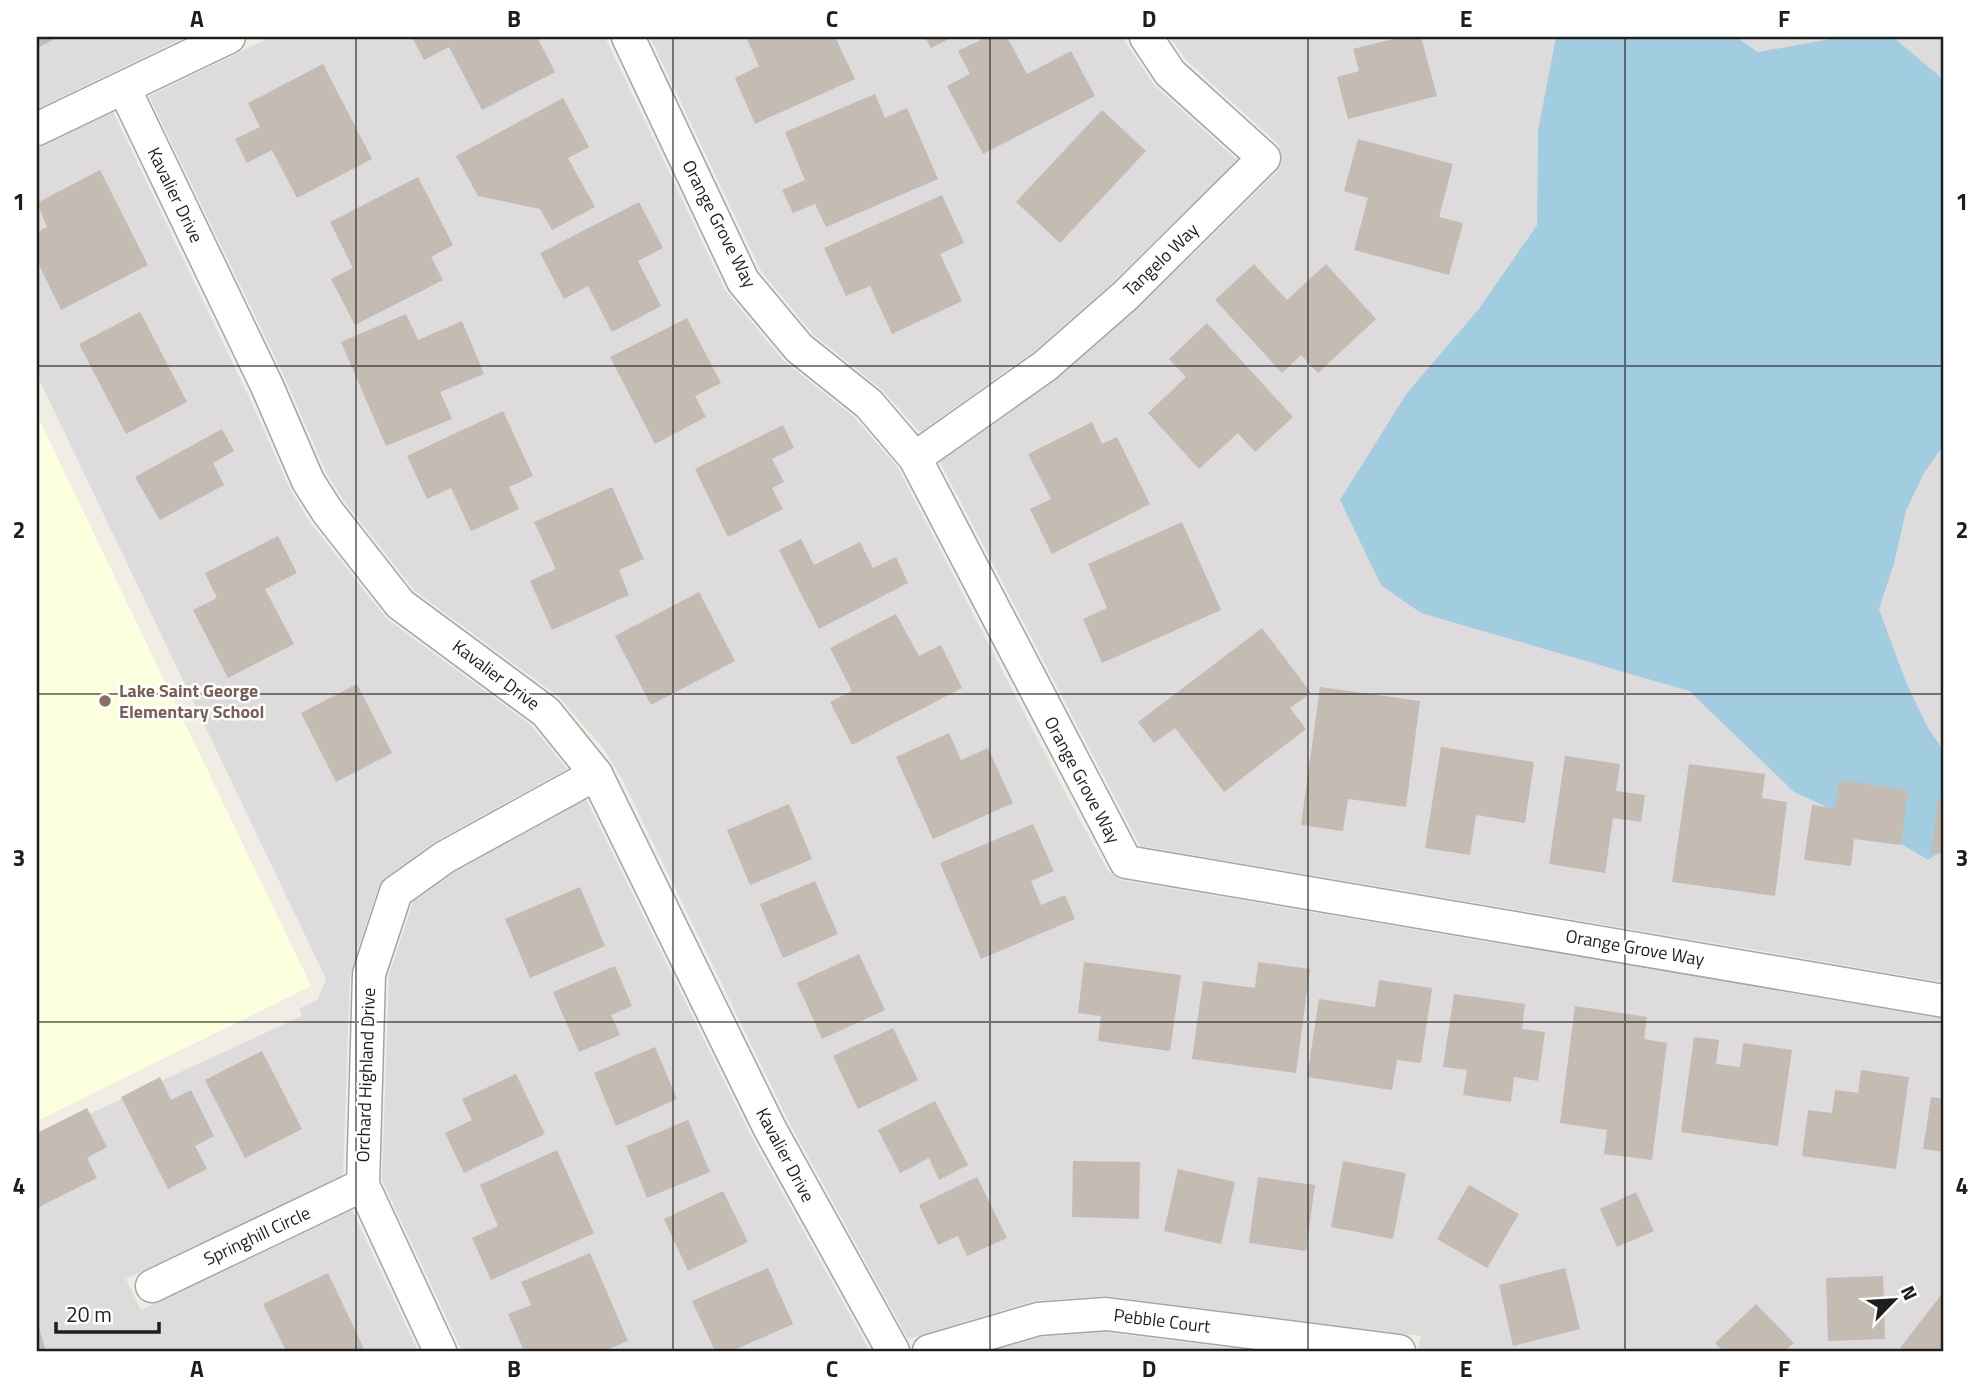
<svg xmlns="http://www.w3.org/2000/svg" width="1981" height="1388" font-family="'Titillium Web',sans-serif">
<rect width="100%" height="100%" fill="#f0ede4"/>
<g fill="#dddbdb">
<polygon points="37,37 186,37 37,109"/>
<polygon points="271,37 605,37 725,290 783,360 854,417 898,468 1068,798 1108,871 1121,880 1944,1019 1944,1351 1418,1351 1421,1336 1106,1296 1034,1301 908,1339 788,1120 622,779 604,749 559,697 415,591 344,501 326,472 285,378 149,96"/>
<polygon points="650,37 1122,37 1153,84 1237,160 1111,284 1033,352 920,432 882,390 814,335 761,271"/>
<polygon points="1170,37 1556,37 1538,130 1537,225 1478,310 1421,612 1689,691 1794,792 1876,829 1928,860 1944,849 1944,982 1140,846 940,462 1056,380 1138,308 1278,171 1279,145 1186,60"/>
<polygon points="1736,37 1841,37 1758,52"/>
<polygon points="1893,37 1944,37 1944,80"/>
<polygon points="113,112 248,395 290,489 309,521 387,619 531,725 567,769 436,841 385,878 378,888 350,975 343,1175 126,1279 141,1310 352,1210 418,1351 37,1351 37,1138 302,1016 299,1009 317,1000 326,979 37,375 37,148"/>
<polygon points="1944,445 1944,751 1928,728 1906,682 1879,609 1894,564 1906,511 1924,473"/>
<polygon points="586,799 752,1138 870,1351 462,1351 382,1180 389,975 413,902 455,872"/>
<polygon points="1103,1332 1253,1351 990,1351 1040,1337"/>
</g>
<polygon fill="#fcffde" points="37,415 311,986 37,1121"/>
<polygon fill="#a2ccdf" points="1556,37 1736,37 1758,52 1841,37 1893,37 1944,80 1944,445 1924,473 1906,511 1894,564 1879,609 1906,682 1928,728 1944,751 1944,849 1928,860 1876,829 1794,792 1689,691 1421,613 1381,585 1340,500 1407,393 1478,310 1537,225 1538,130"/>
<g fill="#c4bcb3">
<polygon points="37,37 59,37 37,48"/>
<polygon points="416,37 537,37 555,72 482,110 449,47 424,60 413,39"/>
<polygon points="746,37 835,37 855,79 755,124 735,78 759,66"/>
<polygon points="925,37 953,37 931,48"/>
<polygon points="987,37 1007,37 1027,74 1071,51 1095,96 983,154 947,86 970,74 958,51"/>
<polygon points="1401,37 1421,37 1437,96 1348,119 1337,77 1359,71 1353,49"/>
<polygon points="323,64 372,159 297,198 272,150 247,163 235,139 260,127 248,103"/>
<polygon points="875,94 885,118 907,108 938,179 826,227 815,204 793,213 782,190 805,180 785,132"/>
<polygon points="563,98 589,147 568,158 595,207 552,230 540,209 478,196 456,156"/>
<polygon points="1102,110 1146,151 1060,243 1016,202"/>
<polygon points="1358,139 1453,164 1439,217 1463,223 1449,275 1354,250 1368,198 1344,191"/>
<polygon points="100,170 148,265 61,310 37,261 37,232 47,227 37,203"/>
<polygon points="418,177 453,245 431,257 443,280 355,325 331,279 353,268 330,222"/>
<polygon points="942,195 964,243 940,254 962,301 892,334 870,286 846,296 824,248"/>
<polygon points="639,202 663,248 638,261 661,306 612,332 588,286 564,299 540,253"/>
<polygon points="1254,264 1287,300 1326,264 1376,319 1318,373 1301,355 1282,373 1215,300"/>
<polygon points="140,312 187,402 126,434 79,344"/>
<polygon points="406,314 418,340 462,321 484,374 440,392 452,419 386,446 341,342"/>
<polygon points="687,318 721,383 695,396 706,417 655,444 610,357"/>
<polygon points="1207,323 1293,417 1255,452 1238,433 1199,469 1148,413 1186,377 1169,359"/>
<polygon points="503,411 533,476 509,487 519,509 471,531 451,488 427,499 407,456"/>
<polygon points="1092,422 1102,444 1117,437 1150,504 1052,554 1030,509 1051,499 1028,454"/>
<polygon points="783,425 794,448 772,459 784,482 772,488 783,509 728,537 695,469"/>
<polygon points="222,429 234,451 213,463 224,485 160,520 135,477"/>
<polygon points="612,487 644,559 619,570 629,595 552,630 530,581 556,569 534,522"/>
<polygon points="1182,522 1221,610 1102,663 1083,619 1107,608 1088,564"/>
<polygon points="278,536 297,573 265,589 294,644 228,678 193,610 217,598 205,573"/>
<polygon points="801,539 814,565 860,542 873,568 896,557 908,583 819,629 779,550"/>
<polygon points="699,592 735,661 651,705 615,636"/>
<polygon points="896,614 919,656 941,645 962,688 852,745 830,702 852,691 830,648"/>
<polygon points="1262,628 1311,693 1290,708 1306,729 1224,792 1175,728 1154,743 1138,722"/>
<polygon points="357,684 392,753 336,782 301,713"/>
<polygon points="1320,687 1420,701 1406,807 1348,799 1343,831 1301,825"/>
<polygon points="949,733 961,760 988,748 1013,803 933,839 896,757"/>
<polygon points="1441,747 1534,762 1525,823 1476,815 1470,855 1425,848"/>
<polygon points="1565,756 1620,764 1616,791 1645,795 1641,822 1613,818 1605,873 1549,864"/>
<polygon points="1689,764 1765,774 1762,798 1787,802 1775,896 1672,882"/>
<polygon points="1839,780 1908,790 1901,845 1854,839 1851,866 1804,860 1812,805 1835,808"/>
<polygon points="1938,799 1944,800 1944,854 1931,853"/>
<polygon points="789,804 812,859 750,885 727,830"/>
<polygon points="1033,824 1054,871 1031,881 1041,905 1065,895 1075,919 981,959 940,863"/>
<polygon points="815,881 838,934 783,958 760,904"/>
<polygon points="580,887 605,946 530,978 505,919"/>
<polygon points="859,954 885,1010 822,1039 797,983"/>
<polygon points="1084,962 1181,975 1170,1051 1098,1041 1101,1016 1078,1013"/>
<polygon points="1258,962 1310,969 1296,1073 1192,1059 1203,981 1255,988"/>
<polygon points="615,966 632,1006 611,1015 620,1035 579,1052 553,992"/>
<polygon points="1379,980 1432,988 1421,1063 1397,1060 1392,1090 1307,1077 1319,999 1375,1007"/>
<polygon points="1454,994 1525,1004 1522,1029 1545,1032 1538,1081 1514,1077 1511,1102 1463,1095 1467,1070 1443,1067"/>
<polygon points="1575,1006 1647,1017 1644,1039 1667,1043 1652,1160 1604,1154 1607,1130 1560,1123"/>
<polygon points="893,1028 918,1080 858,1109 833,1056"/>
<polygon points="1694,1037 1719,1040 1716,1064 1740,1067 1743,1043 1792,1050 1778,1146 1681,1132"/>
<polygon points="655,1047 677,1099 616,1126 594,1073"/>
<polygon points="262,1051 302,1129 245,1158 205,1080"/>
<polygon points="1861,1070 1909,1077 1896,1169 1802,1156 1808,1110 1832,1113 1835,1090 1858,1093"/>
<polygon points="516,1074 545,1134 464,1173 445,1133 472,1120 462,1099"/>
<polygon points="160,1077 171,1100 191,1090 214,1136 195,1146 207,1169 168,1189 121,1097"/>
<polygon points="1931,1097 1944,1099 1944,1152 1923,1149"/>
<polygon points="935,1101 968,1165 939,1180 929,1158 900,1173 878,1130"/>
<polygon points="87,1108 107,1147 87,1158 97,1178 37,1208 37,1133"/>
<polygon points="688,1120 710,1172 647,1198 626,1146"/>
<polygon points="557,1150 594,1233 491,1280 472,1238 498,1226 480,1185"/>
<polygon points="1073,1161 1140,1162 1139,1219 1072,1217"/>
<polygon points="1343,1161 1406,1173 1393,1239 1331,1227"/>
<polygon points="1178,1169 1235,1182 1221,1244 1164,1231"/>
<polygon points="977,1177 1007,1238 967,1256 958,1236 938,1245 919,1205"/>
<polygon points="1258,1177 1315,1185 1306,1251 1249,1243"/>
<polygon points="1469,1185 1519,1214 1487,1268 1437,1239"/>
<polygon points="723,1191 748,1242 688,1271 664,1219"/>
<polygon points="1636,1192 1654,1231 1617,1247 1600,1209"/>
<polygon points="590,1253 628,1341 604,1351 524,1351 508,1314 531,1305 521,1282"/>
<polygon points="768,1268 793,1324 732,1351 715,1351 692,1301"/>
<polygon points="1565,1268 1580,1329 1513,1346 1499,1285"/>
<polygon points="328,1273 365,1351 286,1351 263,1304"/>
<polygon points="1883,1276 1885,1339 1828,1341 1826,1278"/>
<polygon points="1942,1294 1944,1351 1905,1351 1900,1348"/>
<polygon points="1756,1304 1794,1343 1785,1351 1723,1351 1715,1343"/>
<polygon points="37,1321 46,1351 37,1351"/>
</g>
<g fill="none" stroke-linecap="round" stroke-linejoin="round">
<g stroke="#a5a5a5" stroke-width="35">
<g id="minor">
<polyline points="628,37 743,281 799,348 869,404 915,458 1126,862 1944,1001"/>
<polyline points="124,88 267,386 308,481 327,511 400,604 546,712 596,774 770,1129 893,1351"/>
<polyline points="37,129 229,37"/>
<polyline points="915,458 1045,366 1125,296 1264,158 1170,73 1146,37"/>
<polyline points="152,1286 363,1185"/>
<polyline points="440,1351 363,1185 369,974 396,892 445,857 596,774"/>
<polyline points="929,1351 1038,1319 1106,1314 1399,1351"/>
</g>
</g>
<use href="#minor" stroke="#fff" stroke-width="32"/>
</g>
<path fill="none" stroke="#1e1e1e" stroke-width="2" stroke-opacity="0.55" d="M 356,37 L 356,1351M 673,37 L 673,1351M 990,37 L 990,1351M 1308,37 L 1308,1351M 1625,37 L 1625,1351M 37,366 L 1944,366M 37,694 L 1944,694M 37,1022 L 1944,1022"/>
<circle fill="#8d6e63" stroke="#fff" stroke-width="2.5" cx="105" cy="701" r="7"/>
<g text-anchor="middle" stroke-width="5" stroke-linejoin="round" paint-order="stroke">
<g font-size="18" fill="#1e1e1e" stroke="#fff">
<text transform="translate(175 195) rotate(64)" y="6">Kavalier Drive</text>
<text transform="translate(719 224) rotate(63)" y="6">Orange Grove Way</text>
<text transform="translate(1161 260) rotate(-44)" y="6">Tangelo Way</text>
<text transform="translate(496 675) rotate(37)" y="6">Kavalier Drive</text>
<text transform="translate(1082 780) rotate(62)" y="6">Orange Grove Way</text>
<text transform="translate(1635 948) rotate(10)" y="6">Orange Grove Way</text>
<text transform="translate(366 1075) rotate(-88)" y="6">Orchard Highland Drive</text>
<text transform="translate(785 1155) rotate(62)" y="6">Kavalier Drive</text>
<text transform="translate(257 1236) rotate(-25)" y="6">Springhill Circle</text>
<text transform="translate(1162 1321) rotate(7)" y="6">Pebble Court</text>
</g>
<g font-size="18" font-weight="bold" fill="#785e54" stroke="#fff" text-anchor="start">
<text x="119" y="697">Lake Saint George<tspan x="119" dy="21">Elementary School</tspan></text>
</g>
</g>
<rect width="1981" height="1388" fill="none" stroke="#ffffff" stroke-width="77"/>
<g transform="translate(1894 1300) rotate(65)" stroke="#ffffff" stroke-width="5" paint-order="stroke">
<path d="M0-5L12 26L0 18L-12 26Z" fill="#1e1e1e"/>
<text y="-10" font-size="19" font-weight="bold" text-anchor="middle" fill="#1e1e1e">N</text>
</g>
<path d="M56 1322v10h103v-10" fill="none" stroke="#1e1e1e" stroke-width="3.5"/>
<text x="66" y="1322" font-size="21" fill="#1e1e1e" stroke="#ffffff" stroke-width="5" paint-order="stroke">20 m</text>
<rect x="38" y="38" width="1904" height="1312" fill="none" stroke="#1e1e1e" stroke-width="2.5"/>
<g font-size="23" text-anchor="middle" font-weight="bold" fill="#1e1e1e">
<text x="197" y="27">A</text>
<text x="514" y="27">B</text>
<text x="832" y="27">C</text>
<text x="1149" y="27">D</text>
<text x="1466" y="27">E</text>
<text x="1784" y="27">F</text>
<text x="19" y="210">1</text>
<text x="1962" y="210">1</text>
<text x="19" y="538">2</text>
<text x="1962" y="538">2</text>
<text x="19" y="866">3</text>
<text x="1962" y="866">3</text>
<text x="19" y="1194">4</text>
<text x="1962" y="1194">4</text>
<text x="197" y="1377">A</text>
<text x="514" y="1377">B</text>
<text x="832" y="1377">C</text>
<text x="1149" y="1377">D</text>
<text x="1466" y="1377">E</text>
<text x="1784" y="1377">F</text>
</g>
</svg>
